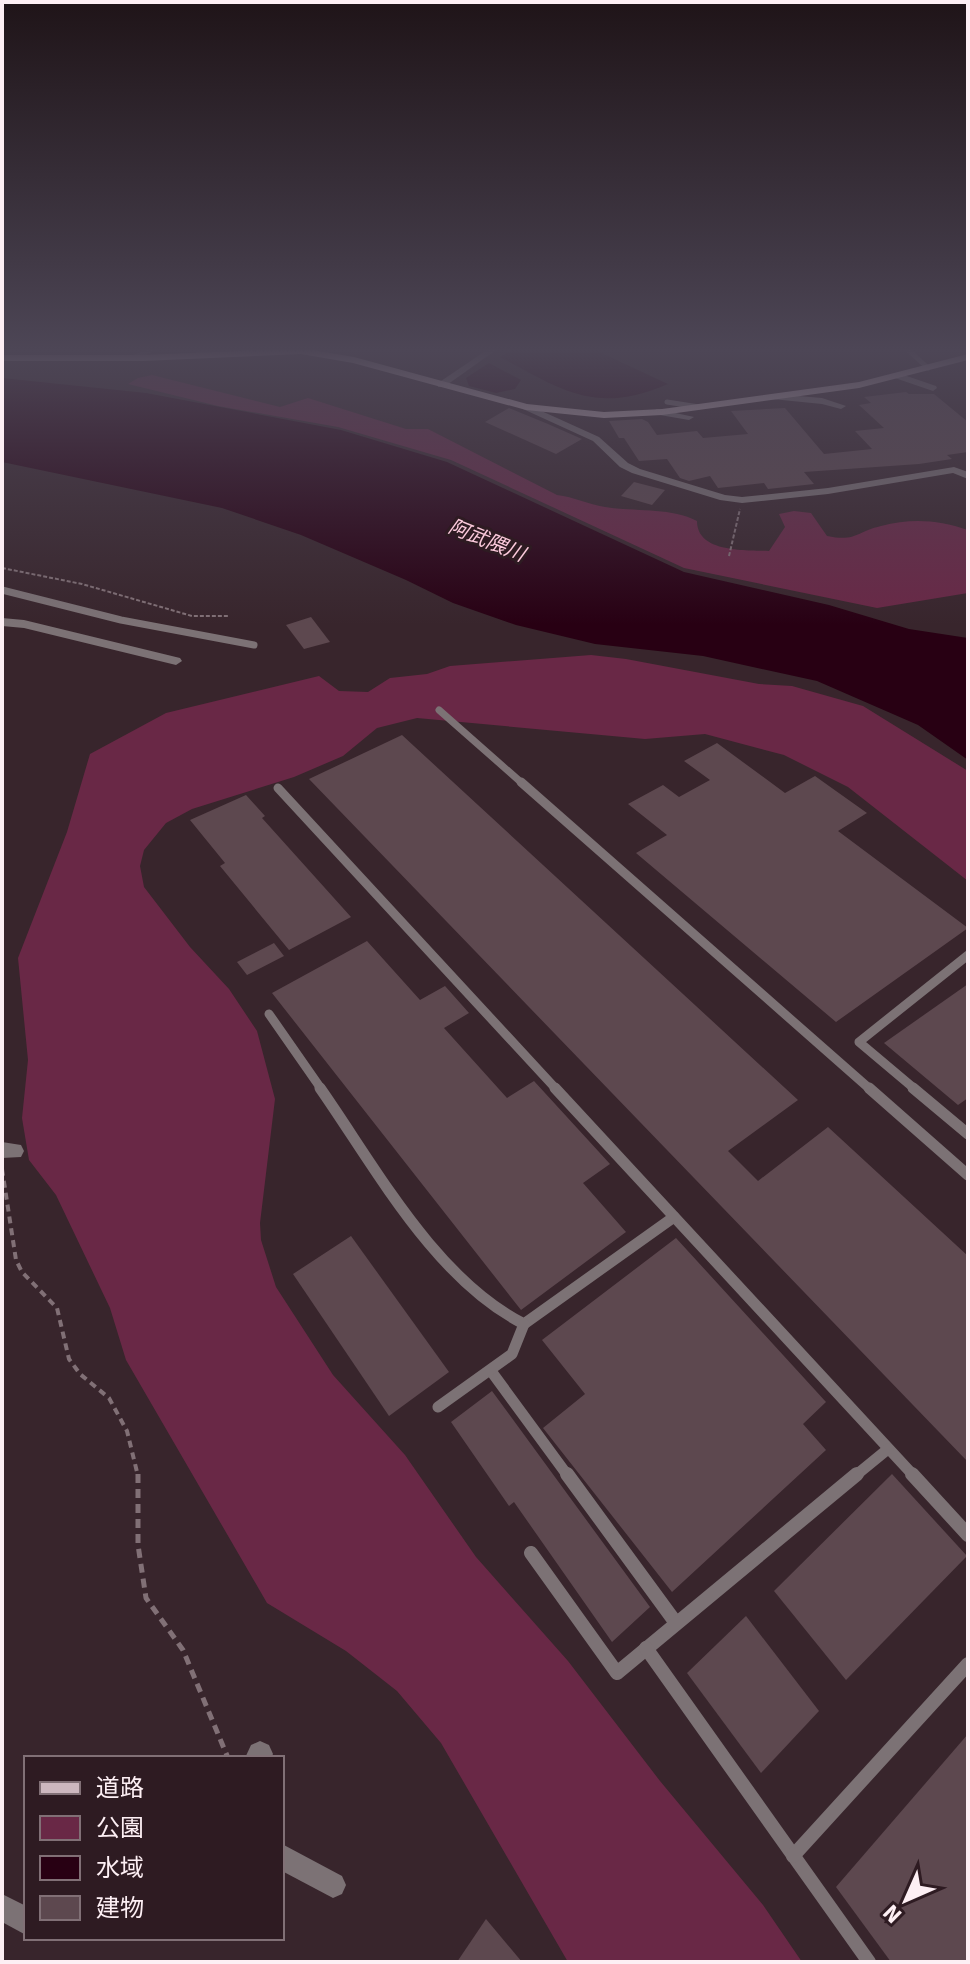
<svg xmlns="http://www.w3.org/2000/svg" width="970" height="1964" font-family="Signika,'Noto Sans JP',sans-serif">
<rect width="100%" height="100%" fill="#38252c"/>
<g fill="#692846">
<path d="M 152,375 L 280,407 L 308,398 L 406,429 L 428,429 L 557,495 C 574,497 588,504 605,507 C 635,512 670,507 697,521 C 697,553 746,550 769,551 L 785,527 L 779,514 L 794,511 L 811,513 L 827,536 C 856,542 856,532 881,526 C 912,518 938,520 968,530 L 968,593 L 877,608 L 684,568 L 451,460 L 338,427 L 218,406 L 128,384 L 138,378 Z"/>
<polygon points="591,655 626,659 759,684 792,686 863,706 968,771 968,881 848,787 784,755 705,734 645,739 417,718 377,728 343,756 294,777 192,809 166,823 144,850 140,866 144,887 190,947 229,989 257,1031 275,1099 260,1223 261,1240 276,1287 333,1375 405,1455 476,1557 568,1661 660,1781 763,1905 802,1962 568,1962 441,1743 397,1691 346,1651 267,1603 126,1360 110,1308 56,1195 29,1160 22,1118 28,1060 18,958 67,832 90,754 166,713 319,676 339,691 368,692 390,678 427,674 450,666"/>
</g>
<g fill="#280013">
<path d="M 513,350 L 595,350 L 668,384 C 596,415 563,391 500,357 Z"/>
<polygon points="489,363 521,380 515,389 496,393 469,386 466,378"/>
<polygon points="2,378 146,393 341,430 447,462 684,572 829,605 909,629 968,638 968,760 918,725 817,681 703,656 595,644 516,625 453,603 406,580 301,535 222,508 2,462"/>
</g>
<g fill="#5d484f">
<polygon points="906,392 909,394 934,394 968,422 968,452 947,455 952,459 919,464 804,472 814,484 768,489 764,483 718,488 710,476 689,481 680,478 667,459 639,461 624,438 619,438 609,421 642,419 648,422 657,435 697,431 703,438 748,434 731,411 785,408 824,454 872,449 855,431 884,428 859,405 871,403 864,397"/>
<polygon points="509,408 548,424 582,439 556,454 485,422"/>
<polygon points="634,482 665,490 652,505 621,496"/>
<polygon points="311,617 330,642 304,649 286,625"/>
<polygon points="402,735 798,1100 728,1151 758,1181 828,1127 968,1256 968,1462 309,779"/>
<polygon points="717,743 785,793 815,776 836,791 867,813 838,831 968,928 836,1022 636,853 667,835 628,804 663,785 679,797 710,780 684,761"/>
<polygon points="246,795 265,816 262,818 351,917 289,950 220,866 225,863 190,820"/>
<polygon points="367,941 420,1000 445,986 469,1013 444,1028 507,1098 534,1081 610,1164 583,1183 626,1232 521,1310 272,993"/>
<polygon points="274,943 284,956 247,975 237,962"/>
<polygon points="968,984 968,1098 958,1105 884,1043"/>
<polygon points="351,1236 449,1372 389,1416 293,1274"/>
<polygon points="676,1238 826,1402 803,1424 826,1450 672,1592 543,1428 585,1394 542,1340"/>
<polygon points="492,1391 650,1607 612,1642 514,1502 509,1506 451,1422"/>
<polygon points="892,1474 967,1556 846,1680 774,1591"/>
<polygon points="746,1616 819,1711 761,1773 687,1673"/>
<polygon points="968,1734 968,1962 891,1962 836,1887"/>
<polygon points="486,1919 522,1962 457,1962"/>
</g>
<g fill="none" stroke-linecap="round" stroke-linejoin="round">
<g stroke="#817076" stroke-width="2" stroke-dasharray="4 2" stroke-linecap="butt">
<polyline points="729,556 740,509"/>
<polyline points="2,568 82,584 192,616 228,616"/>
</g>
<polyline stroke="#817076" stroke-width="4" stroke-dasharray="7 5" stroke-linecap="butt" points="2,1169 16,1260 22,1272 57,1308 69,1359 80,1374 109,1398 127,1431 138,1476"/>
<polyline stroke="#817076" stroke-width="5" stroke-dasharray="9 6" stroke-linecap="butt" points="138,1474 138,1545 146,1598 183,1650 228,1758"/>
<g stroke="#7c7275" stroke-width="5">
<polyline points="908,350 928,368"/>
<polyline points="667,402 699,407"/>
</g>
<g stroke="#7c7275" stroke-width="7">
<polyline points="2,590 121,620 254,645"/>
<polyline points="439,710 523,784"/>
</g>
<g stroke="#7c7275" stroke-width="9">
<polyline points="521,782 871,1090"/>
<polyline points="278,788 557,1090"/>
<polyline points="269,1014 322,1090"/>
<polyline points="916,1090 859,1042 968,955"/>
</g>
<g stroke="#7c7275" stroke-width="11">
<path d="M 320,1088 C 376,1168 435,1279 524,1324 L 674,1217"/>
<polyline points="555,1088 914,1476"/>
<polyline points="869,1088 968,1175"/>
<polyline points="913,1088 968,1134"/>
<polyline points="491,1371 568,1476"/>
<polyline points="438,1407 512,1354 524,1324"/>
<polyline points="855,1476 888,1449"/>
</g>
<g stroke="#7c7275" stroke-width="14">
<polyline points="567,1474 676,1623"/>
<polyline points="912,1474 968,1535"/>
<polyline points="531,1553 617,1673 857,1474"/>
<polyline points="646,1648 869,1962"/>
<polyline points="793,1856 968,1664"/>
</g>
<g fill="#7c7275" fill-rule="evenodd">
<polygon points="146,350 157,350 133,360 126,358"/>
<polygon points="487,350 496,350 444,387 438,387 438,383"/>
<polygon points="898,373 936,386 937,388 933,391 895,378 895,374"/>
<polygon points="775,394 822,398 846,406 841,409 822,404 772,399 770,397"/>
<polygon points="526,404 599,437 628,463 640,469 725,495 742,497 828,488 954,467 968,472 968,479 953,473 828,494 742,503 720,500 632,473 620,467 593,441 523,409 523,405"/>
<polygon points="657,409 694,417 689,420 654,414 652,412"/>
<polygon points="2,618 24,620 180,658 182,661 176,665 24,628 2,626"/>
<polygon points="2,1142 21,1145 24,1151 21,1157 2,1158"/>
<polygon points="260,1741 269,1745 273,1754 271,1758 245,1758 251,1745"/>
<polygon points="282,1844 342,1876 346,1885 342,1894 333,1898 282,1871"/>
<polygon points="2,1894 26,1906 26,1935 2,1922"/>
</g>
<polygon fill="#cdb8bf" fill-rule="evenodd" points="260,350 312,350 354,357 527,404 604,412 662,409 859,382 968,354 968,360 859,388 662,415 604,418 526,410 353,363 301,354 143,361 2,361 2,355 143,355"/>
</g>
<linearGradient id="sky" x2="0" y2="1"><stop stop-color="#1f1418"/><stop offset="0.56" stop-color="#4d4656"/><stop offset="1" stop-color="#4d4656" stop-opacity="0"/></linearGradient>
<rect width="970" height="625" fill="url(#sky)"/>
<g text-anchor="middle" stroke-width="6" stroke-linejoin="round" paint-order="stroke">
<g font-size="20" font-style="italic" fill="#fccadc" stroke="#2e1b22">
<text transform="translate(487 540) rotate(22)" y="7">阿武隈川</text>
</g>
</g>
<rect width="970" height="1964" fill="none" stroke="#fdeff4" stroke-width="8"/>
<rect x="24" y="1756" width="260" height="184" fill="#2e1b22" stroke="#817076" stroke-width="2"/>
<rect x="40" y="1782" width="40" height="12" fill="#cdb8bf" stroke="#817076" stroke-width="2"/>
<text x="96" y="1796" font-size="24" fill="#fdeff4">道路</text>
<rect x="40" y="1816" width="40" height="24" fill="#692846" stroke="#817076" stroke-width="2"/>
<text x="96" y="1836" font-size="24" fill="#fdeff4">公園</text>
<rect x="40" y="1856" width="40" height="24" fill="#280013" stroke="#817076" stroke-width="2"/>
<text x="96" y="1876" font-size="24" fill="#fdeff4">水域</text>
<rect x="40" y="1896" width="40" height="24" fill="#5d484f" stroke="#817076" stroke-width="2"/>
<text x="96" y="1916" font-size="24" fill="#fdeff4">建物</text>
<g transform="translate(906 1900) rotate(225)" stroke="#2e1b22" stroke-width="6" paint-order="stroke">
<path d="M0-6L14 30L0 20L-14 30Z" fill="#fdeff4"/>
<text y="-12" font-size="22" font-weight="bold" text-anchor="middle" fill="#fdeff4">N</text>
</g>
</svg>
